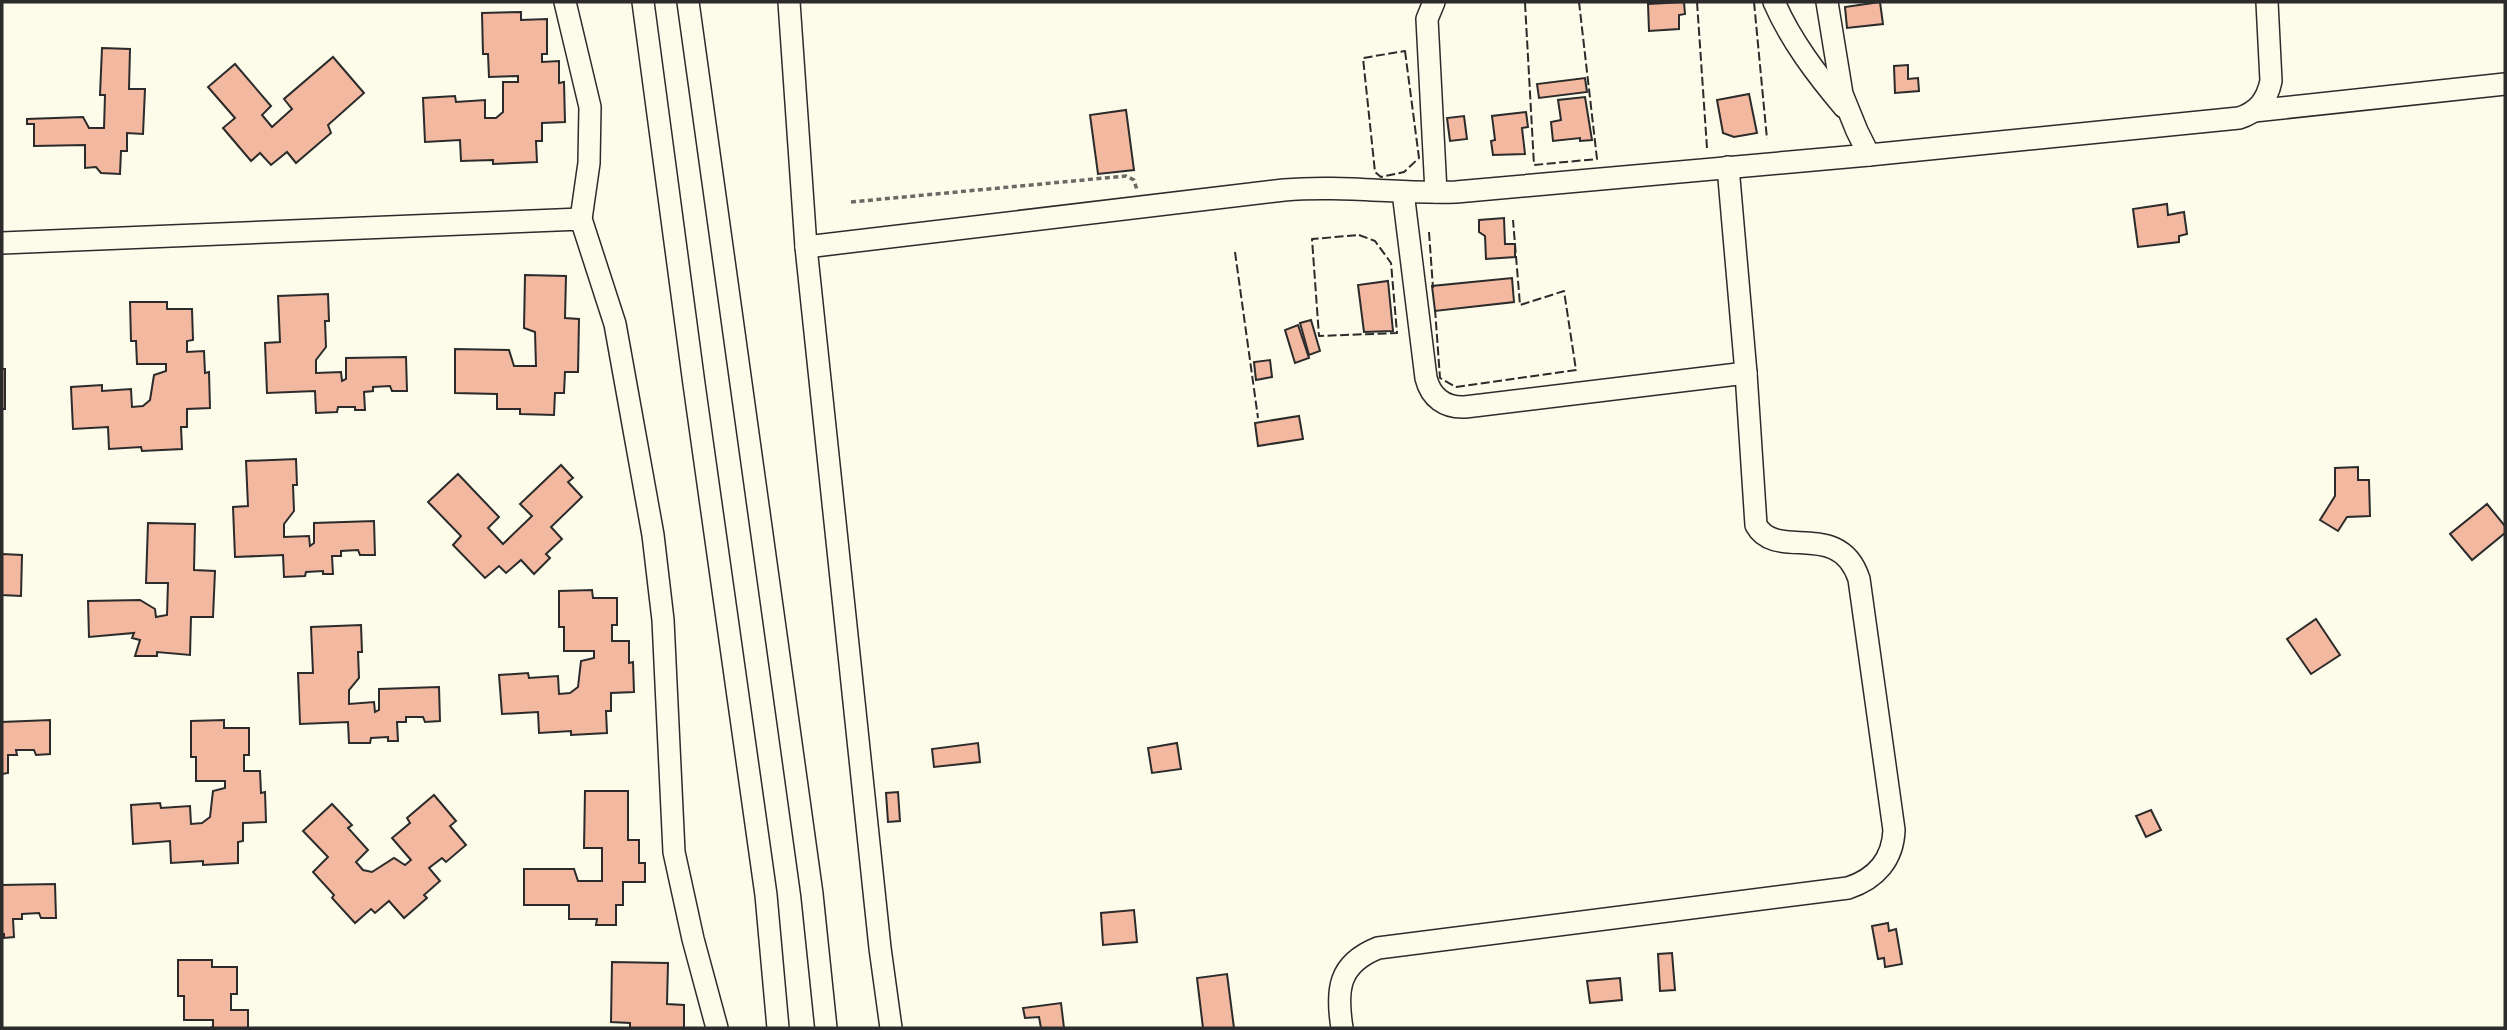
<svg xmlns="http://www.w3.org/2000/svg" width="2507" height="1030" font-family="Ubuntu,sans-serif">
<rect width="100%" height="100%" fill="#fdfbea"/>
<g fill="#f2b8a0" stroke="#2b2b2b" stroke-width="2">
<polygon points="1684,2 1685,14 1679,15 1679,29 1649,31 1648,4"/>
<polygon points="1880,2 1883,24 1847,28 1845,7"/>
<polygon points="521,12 521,20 547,19 547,54 542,54 542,62 559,61 559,83 564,82 565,122 542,123 542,141 536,141 537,162 493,164 493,160 461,161 460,140 425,142 423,98 455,96 456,102 485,100 485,118 496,118 503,112 503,82 518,82 518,76 489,77 488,54 483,54 482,13"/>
<polygon points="102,48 130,49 129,89 145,89 143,134 127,133 127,151 121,151 120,174 101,173 96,167 85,168 85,145 34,146 34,124 27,124 27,119 83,117 89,128 104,128 105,95 100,95"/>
<polygon points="333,57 364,93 328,125 331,133 296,163 287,152 271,165 260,153 251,161 223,128 235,118 208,87 235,64 271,106 262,115 272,127 292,109 284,99"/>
<polygon points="1908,65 1908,79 1918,78 1919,91 1895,93 1894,66"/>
<polygon points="1585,78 1587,92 1539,98 1537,84"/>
<polygon points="1749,94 1757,133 1734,137 1723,133 1717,100"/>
<polygon points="1585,97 1592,140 1580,141 1580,138 1553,141 1551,122 1561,120 1558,100"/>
<polygon points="1126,110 1134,170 1098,174 1090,115"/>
<polygon points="1526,112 1528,127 1522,128 1525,154 1493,155 1491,141 1495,140 1492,116"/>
<polygon points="1464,116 1467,139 1450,141 1447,118"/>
<polygon points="2167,204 2168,215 2184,212 2187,234 2179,236 2179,242 2138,247 2133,209"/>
<polygon points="1504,218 1505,244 1515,244 1515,257 1486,259 1485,236 1479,232 1479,220"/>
<polygon points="525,275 566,276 565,318 579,319 578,372 565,372 564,393 555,393 554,415 520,414 520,409 497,409 497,394 455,393 455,349 509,350 514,366 536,366 535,332 524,328"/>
<polygon points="1512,278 1514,302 1435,311 1432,286"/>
<polygon points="1388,281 1393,331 1364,332 1358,285"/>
<polygon points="328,294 329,321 325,321 326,347 316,360 316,373 341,372 342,381 346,379 346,358 406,357 407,391 392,391 390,386 373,387 373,391 364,392 365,410 355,410 355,407 338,407 337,412 316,413 315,391 267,393 265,343 280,342 278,296"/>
<polygon points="130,302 167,302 167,309 192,309 193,340 187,341 187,352 204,351 205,373 209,372 210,408 187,409 187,427 181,427 182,449 142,451 141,447 109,449 108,427 73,429 71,387 102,385 102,391 131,389 132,407 143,406 150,400 154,375 166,371 166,364 137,364 136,341 131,341"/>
<polygon points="1311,320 1320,351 1309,355 1300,323"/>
<polygon points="1298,325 1309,358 1295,363 1285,330"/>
<polygon points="1270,360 1272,377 1256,380 1254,362"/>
<rect x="2" y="369" width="3" height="40"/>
<polygon points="1299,416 1303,439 1258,446 1255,423"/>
<polygon points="296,459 297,485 293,485 294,511 284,524 284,537 309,536 310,546 314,543 314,523 374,521 375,555 360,555 358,550 341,551 341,556 332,556 333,574 323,574 323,571 306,572 305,576 284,577 283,555 235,557 233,507 248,506 246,461"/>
<polygon points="561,465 573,478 568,482 582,497 551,527 562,539 546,554 550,558 534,574 521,560 506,573 499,566 485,578 453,545 461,536 428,502 458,474 499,517 488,528 503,544 532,516 520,504"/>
<polygon points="2358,467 2358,480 2369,480 2370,516 2347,517 2338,531 2320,520 2335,496 2335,468"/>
<polygon points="2487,504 2505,526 2505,533 2472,560 2450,534"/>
<polygon points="148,523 195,524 194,570 215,571 213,617 191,617 190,655 157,652 157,656 135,656 140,640 132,638 134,633 89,637 88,601 140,600 155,609 156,617 167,615 168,583 146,583"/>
<polygon points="2,554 22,555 21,596 2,595"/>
<polygon points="592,590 593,598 617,598 617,625 612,625 612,641 629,641 629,663 633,662 634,692 611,693 611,711 606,711 607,733 571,735 571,731 539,733 538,712 502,714 499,675 528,673 529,678 558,676 559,694 570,693 578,687 581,661 594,658 594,651 564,651 564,627 559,627 559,591"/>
<polygon points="2316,619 2340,655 2311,674 2287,639"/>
<polygon points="361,625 362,652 358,652 359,678 349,690 349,704 374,702 375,712 379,710 379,689 439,687 440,721 425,722 423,717 406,717 406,722 397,722 398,741 388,741 388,737 371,738 370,743 349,743 348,722 300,724 298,673 313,673 311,627"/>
<polygon points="50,720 50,754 36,755 34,750 16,750 17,755 8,755 8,773 2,774 2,722"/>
<polygon points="224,720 224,728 249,728 249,755 244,755 244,771 260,771 261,793 265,792 266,822 243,823 243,841 238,842 238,863 203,865 203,861 171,863 170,841 133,844 131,805 160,803 161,808 190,806 191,824 202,823 210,817 213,791 225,788 225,781 196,781 196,757 191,757 191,721"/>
<polygon points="978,743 980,762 934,767 932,749"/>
<polygon points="1177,743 1181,769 1152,773 1148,748"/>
<polygon points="585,791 628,791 628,840 639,840 639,863 645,863 645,882 623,882 623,905 616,905 616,925 596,925 597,919 569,919 569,905 524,905 524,869 574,869 578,881 602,881 602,848 584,848"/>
<polygon points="898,792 900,821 888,822 886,793"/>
<polygon points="434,795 456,821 450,826 466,845 446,862 442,858 429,868 440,881 424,895 427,898 404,918 389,901 375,913 371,909 355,923 332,898 334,895 313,872 328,857 303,831 332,804 352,825 348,828 368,850 356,862 363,870 372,872 394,858 405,865 411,860 392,838 410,823 407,818"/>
<polygon points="2151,810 2161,830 2146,837 2136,816"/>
<polygon points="55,884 56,918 41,918 39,913 22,914 22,919 13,919 14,937 4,938 4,934 2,934 2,885"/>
<polygon points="1134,910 1137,942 1103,945 1101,913"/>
<polygon points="1888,923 1889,931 1896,929 1902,964 1885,967 1884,958 1878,959 1872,926"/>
<polygon points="1672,953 1675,990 1660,991 1658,954"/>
<polygon points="178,960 212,960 212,967 237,967 237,994 231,994 231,1010 248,1010 248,1028 210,1028 213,1027 213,1020 184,1020 184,996 178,996"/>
<polygon points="612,962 668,963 667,1004 684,1005 684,1028 630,1028 630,1023 611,1022"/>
<polygon points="1227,974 1234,1028 1203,1028 1197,978"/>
<polygon points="1620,978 1622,1000 1590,1003 1587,981"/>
<polygon points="1061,1003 1064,1028 1041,1028 1039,1017 1025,1018 1023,1008"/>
</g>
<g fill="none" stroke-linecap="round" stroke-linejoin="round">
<g stroke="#2b2b2b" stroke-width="24">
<g id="minor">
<polyline points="565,2 590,107 589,163 581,219"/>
<polyline points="643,2 694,384 766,895 778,1028"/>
<polyline points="688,2 812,894 826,1028"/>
<polyline points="789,2 806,247 880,948 891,1028"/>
<polyline points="1434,2 1427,19 1436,192"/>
<path d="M 1774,2 C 1791,41 1817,75 1844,107"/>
<polyline points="1827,2 1842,94 1857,131 1869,155"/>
<polyline points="2254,111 2505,84"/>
<path d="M 1403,192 L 1426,378 C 1431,398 1445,408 1465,407 L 1746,373"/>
<polyline points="2,243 581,219 615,324 653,535 663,620 674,852 693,939 717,1028"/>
<path d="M 806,247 L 1284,190 C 1343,185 1397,194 1456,192 L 1869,155 L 2239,118 C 2258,112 2267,100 2271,81 L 2267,2"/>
<path d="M 1342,1028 C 1336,990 1338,964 1378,948 L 1848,888 C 1876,879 1893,859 1894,830 L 1859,579 C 1839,518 1776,562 1756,525 L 1746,373 L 1728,167"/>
</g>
</g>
<polyline stroke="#6a6964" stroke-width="3.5" stroke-dasharray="5 3.5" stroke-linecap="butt" points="851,202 1126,176 1134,180 1137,190"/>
<use href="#minor" stroke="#fdfbea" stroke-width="21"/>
<g stroke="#2b2b2b" stroke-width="2" stroke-dasharray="9 3.5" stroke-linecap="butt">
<polyline points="1697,2 1707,148"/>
<polyline points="1754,2 1767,139"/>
<polyline points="1525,3 1534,165 1597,159 1579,2"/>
<polygon points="1405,51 1419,158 1404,172 1381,177 1375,172 1363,58"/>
<polyline points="1429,232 1433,288"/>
<polygon points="1359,235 1375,241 1391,263 1397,333 1319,336 1312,239"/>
<polyline points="1235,252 1258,418"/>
<polyline points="1435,309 1440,378 1456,387 1576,370 1564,291 1520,305 1513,220"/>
</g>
</g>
<rect width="2507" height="1030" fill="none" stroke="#2b2b2b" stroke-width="7"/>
</svg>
